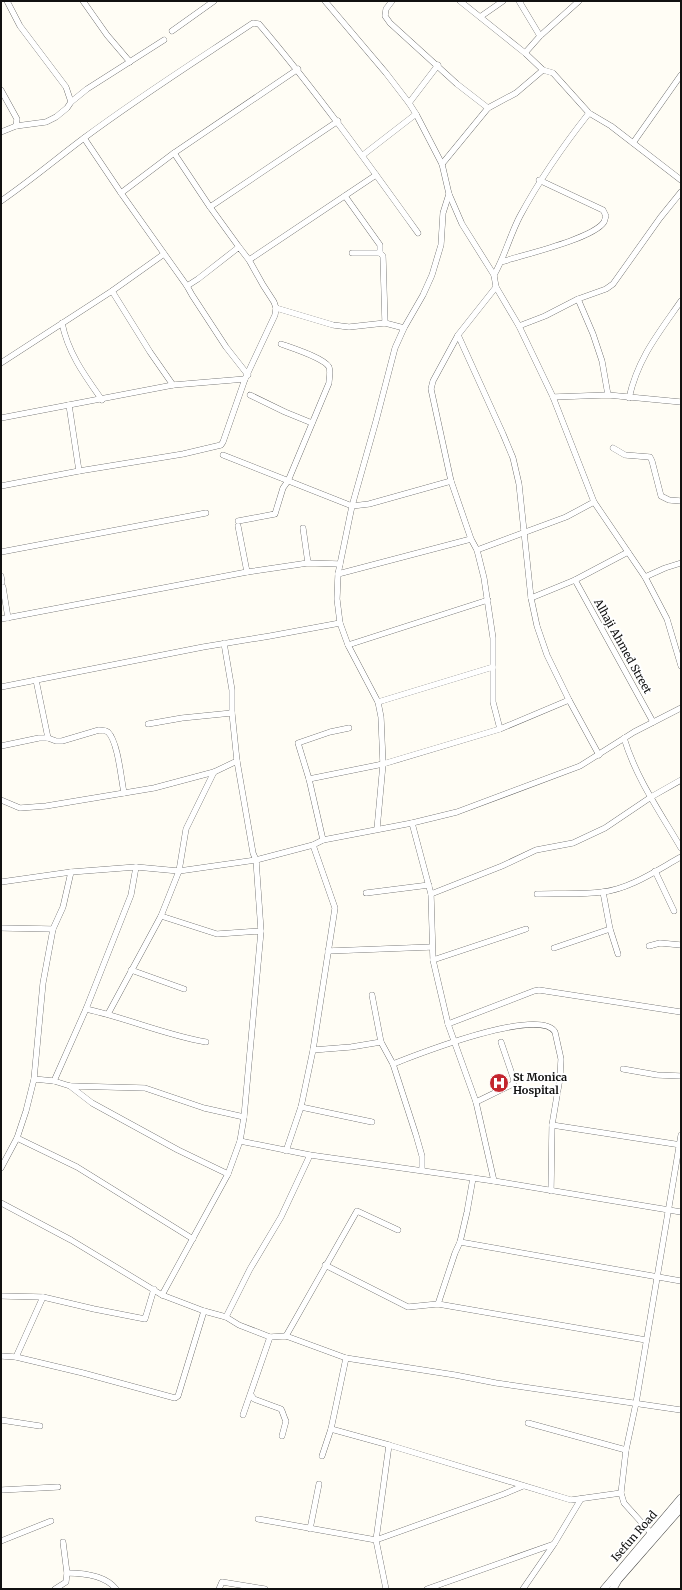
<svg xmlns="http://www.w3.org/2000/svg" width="682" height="1590" font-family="Merriweather,serif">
<rect width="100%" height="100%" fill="#fffdf5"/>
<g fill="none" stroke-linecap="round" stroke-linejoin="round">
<g stroke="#444" stroke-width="6">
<g id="minor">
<polyline points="83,1 107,35 130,62"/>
<polyline points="325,1 386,73 409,103 416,114 442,164 449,194 462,224 494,275 496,287 519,326 553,397 594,502"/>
<polyline points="392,1 386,9 385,16 390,23 457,84 488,108"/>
<polyline points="460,1 525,53 543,70 553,73 589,113 611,126 681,180"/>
<polyline points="519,1 540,36"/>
<polyline points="480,17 503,1"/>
<polyline points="172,31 214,1"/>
<polyline points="525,53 540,36 579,1"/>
<polyline points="1,90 17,119 16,126"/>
<polyline points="71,102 87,89 164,40"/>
<polyline points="409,103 438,65"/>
<polyline points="1,132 16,126 46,122 56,117 67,108 71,102 66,87 20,26 7,1"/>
<polyline points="84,138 121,193 187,286 192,295 226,347 248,375"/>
<polyline points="633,143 681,75"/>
<polyline points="174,153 210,207 338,121"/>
<polyline points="363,155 416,114"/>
<polyline points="442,164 488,108 516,93 543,70"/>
<polyline points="121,193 174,153 298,69"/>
<polyline points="345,196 380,245 380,253"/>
<path d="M 1,201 C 30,181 56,159 84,138 C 139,97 196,61 253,23 L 259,24 C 316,91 367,162 418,233"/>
<polyline points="210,207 239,247"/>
<polyline points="352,253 380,253 383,256 385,323"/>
<polyline points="249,260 376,175"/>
<path d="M 501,262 C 522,255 593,239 604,222 C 605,220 605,218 606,216 L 603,210 L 539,180"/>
<path d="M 494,275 C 505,256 510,235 520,216 C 540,179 563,146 589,113"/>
<polyline points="496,287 458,335 433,381 431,389 451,481 471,539 477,550 484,578 493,638 493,702 500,729"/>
<polyline points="112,291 150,352 173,385"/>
<polyline points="578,299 593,334 602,361 608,395"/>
<polyline points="276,308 333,325 349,327 385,323 404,328"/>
<path d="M 62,323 C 68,353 85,376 102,400"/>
<polyline points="519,326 545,316 578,299 606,289 613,284 660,218 681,192"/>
<polyline points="458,335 503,434 513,458 519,484 531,598 537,626 547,655 569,700 599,755"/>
<polyline points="1,363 112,291 164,254"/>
<polyline points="250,395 285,412 312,423"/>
<polyline points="553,397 608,395 681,402"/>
<path d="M 629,398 C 638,358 658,334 681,301"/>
<polyline points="69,405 79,471"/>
<polyline points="1,418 173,385 245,379"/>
<polyline points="613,448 625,455 650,457 652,461 661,496 669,500 681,501"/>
<polyline points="223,455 352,506 369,504 451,481"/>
<polyline points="1,486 79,471 183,454 221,445 223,442 245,379 275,315 276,308 274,302 263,285 249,260 239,247 198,279 187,286"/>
<path d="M 238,521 L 275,514 L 283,488 L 288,481 L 329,383 C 329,378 331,372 329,367 C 324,358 292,348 281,344"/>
<polyline points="238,526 247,572"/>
<polyline points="303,528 308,563"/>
<polyline points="477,550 566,517 594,502 645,577"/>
<polyline points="1,552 206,513"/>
<polyline points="681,563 665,568 645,577 667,619 681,666"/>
<polyline points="338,574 471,539"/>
<polyline points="1,576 2,582"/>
<polyline points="575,580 653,722"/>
<polyline points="3,587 8,618"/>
<polyline points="531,598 575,580 628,552"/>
<polyline points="1,619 247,572 308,563 340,564"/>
<polyline points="348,645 488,600"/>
<polyline points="36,680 48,738"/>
<polyline points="1,687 203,647 270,636 340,623"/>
<polyline points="378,702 493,667"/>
<polyline points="148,724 182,718 232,713"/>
<path d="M 624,738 C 636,778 660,812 681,848"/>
<path d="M 1,746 L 39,738 L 48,738 L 56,741 L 62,741 L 99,730 C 102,730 105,730 108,732 C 118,742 121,778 124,793"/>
<polyline points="309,779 383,764 500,729 569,700"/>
<polyline points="1,800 20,808 46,806 154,788 214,772 237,761"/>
<polyline points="412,823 431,894 433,960 448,1024 476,1102 494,1181"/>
<polyline points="377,829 383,764 381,717 378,702 348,645 340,623 337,599 338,574 352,506 376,421 395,348 404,328 423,295 432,275 441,245 443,213 449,194"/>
<polyline points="323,840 309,779 298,743 330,732 349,728"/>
<polyline points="655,871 674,911"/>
<polyline points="1,882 71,872 136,867 179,871 256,860 313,845 323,840 412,823 457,812 580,766 634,732 681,708"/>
<polyline points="603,892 610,929 618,954"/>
<polyline points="366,893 429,885"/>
<polyline points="431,894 502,866 536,850 573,843 605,828 651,797 681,780"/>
<path d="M 537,894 C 558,893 581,895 602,892 C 630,889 657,870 681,857"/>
<polyline points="161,916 217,934 261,931"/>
<polyline points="1,928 53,929"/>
<polyline points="649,946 660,943 681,945"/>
<polyline points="554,948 610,929"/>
<polyline points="328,951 432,947"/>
<polyline points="433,960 526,929"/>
<polyline points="131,970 184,989"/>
<polyline points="372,995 381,1042 393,1064 416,1135 422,1156 422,1170"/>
<path d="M 86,1009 C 127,1018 165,1035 206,1042"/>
<polyline points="108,1014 161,916 179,871 186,829 214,772"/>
<polyline points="448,1024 534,991 539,990 681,1012"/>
<polyline points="313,1050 351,1047 381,1042"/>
<path d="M 393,1064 C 416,1055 540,1006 555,1032 L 561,1059 L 560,1078 L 552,1125 L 551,1191"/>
<polyline points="623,1069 657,1075 681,1076"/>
<polyline points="34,1079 54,1081 70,1086 145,1088 204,1108 244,1117"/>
<polyline points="54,1081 86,1009 131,895 136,867"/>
<polyline points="70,1086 92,1103 178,1150 228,1174"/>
<polyline points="476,1102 513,1084 514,1080 501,1042"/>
<polyline points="301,1107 372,1122"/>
<polyline points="552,1125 681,1145"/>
<polyline points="17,1138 77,1167 193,1239"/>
<polyline points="240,1141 310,1155 494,1181 681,1212"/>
<polyline points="286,1151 301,1107 313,1050 335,908 313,845"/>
<polyline points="1,1168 17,1138 26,1111 34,1079 43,983 53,929 63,907 71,872"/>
<polyline points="1,1203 71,1240 162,1295 204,1311 226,1317 239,1325 270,1337 286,1336 346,1358 455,1375 496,1383 681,1410"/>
<polyline points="460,1242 681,1281"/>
<polyline points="325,1265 408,1307 438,1304 646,1340"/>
<polyline points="162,1295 228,1174 240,1141 244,1117 261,931 256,860 253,853 237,761 232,713 232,690 224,643"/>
<polyline points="1,1296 43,1297 94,1309 145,1319 154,1289"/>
<polyline points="438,1304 455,1253 460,1242 467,1212 473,1178"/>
<polyline points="226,1317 250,1269 281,1217 310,1155"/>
<polyline points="286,1336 357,1211 398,1230"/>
<polyline points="1,1356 16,1357 83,1373 175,1398 178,1396 204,1311"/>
<polyline points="16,1357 43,1297"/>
<path d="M 251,1395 L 254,1399 L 281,1409 C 283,1412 284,1418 286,1421 L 282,1436"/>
<polyline points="243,1415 270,1337"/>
<polyline points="1,1420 40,1426"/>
<polyline points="528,1423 626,1450"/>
<polyline points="331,1429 389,1445 571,1500 621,1493"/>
<polyline points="322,1456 331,1429 346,1358"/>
<polyline points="1,1490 58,1487"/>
<polyline points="258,1519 376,1540 504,1494 523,1486"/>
<polyline points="310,1529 319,1484"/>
<polyline points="651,1533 624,1503 621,1493 626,1450 636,1403 681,1135"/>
<polyline points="1,1541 51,1521"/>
<path d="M 67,1573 C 83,1573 105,1575 116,1589"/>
<polyline points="55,1589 66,1582 67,1573 63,1542"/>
<polyline points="219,1589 222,1582 265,1589"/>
<polyline points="386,1589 376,1540 389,1445"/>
<polyline points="427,1589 554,1544"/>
<polyline points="523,1589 554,1544 581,1499"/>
</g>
</g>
<g stroke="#444" stroke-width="8">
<g id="tertiary">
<polyline points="604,1589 681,1498"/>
<polyline points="613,1589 618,1580 681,1508"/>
</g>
</g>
<use href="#minor" stroke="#fff" stroke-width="5.5"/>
<use href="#tertiary" stroke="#fff" stroke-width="7"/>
</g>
<defs>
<g id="hospital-disc" transform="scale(1)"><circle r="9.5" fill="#c4262e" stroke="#fff"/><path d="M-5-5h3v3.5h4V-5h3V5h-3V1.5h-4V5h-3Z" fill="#fff"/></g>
</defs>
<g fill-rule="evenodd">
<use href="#hospital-disc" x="499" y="1083"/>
</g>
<g text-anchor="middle" stroke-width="4" stroke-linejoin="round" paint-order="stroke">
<g font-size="11" fill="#111" stroke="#fff">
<text transform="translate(623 646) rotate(61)" y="4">Alhaji Ahmed Street</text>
<text transform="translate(634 1536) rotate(-49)" y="4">Isefun Road</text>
</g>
<g font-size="11" font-weight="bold" fill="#111" stroke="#fff" text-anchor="start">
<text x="513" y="1081">St Monica<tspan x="513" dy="13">Hospital</tspan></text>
</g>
</g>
<rect width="682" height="1590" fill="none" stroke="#111111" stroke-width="4"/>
</svg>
